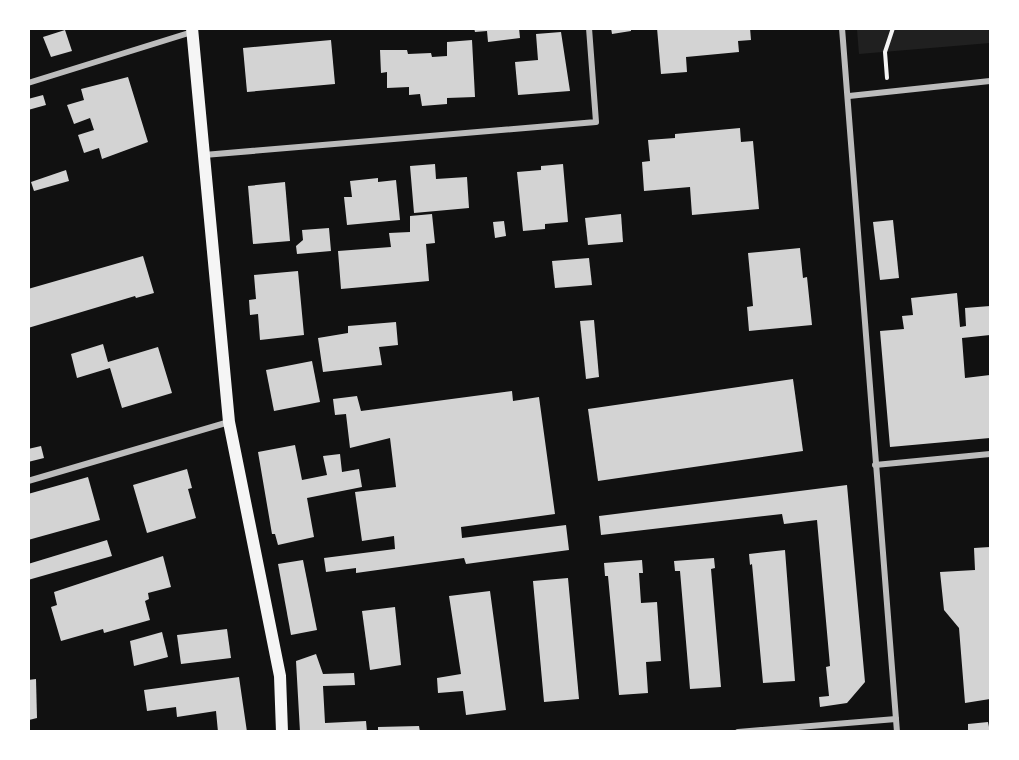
<svg xmlns="http://www.w3.org/2000/svg" width="1019" height="760" font-family="Montserrat,sans-serif">
<rect width="100%" height="100%" fill="#111"/>
<polygon fill="#202020" points="857,29 990,29 990,43 859,54"/>
<g fill="#d3d3d3">
<polygon points="474,28 519,28 520,38 488,42 487,31 475,32"/>
<polygon points="611,28 631,28 631,31 612,34"/>
<polygon points="657,28 750,28 751,40 738,41 739,52 686,57 687,72 661,74"/>
<polygon points="65,30 72,51 51,57 43,37"/>
<polygon points="561,32 570,91 518,95 515,62 538,60 536,34"/>
<polygon points="331,40 335,84 247,92 243,48"/>
<polygon points="472,40 475,97 447,98 447,104 422,106 420,94 409,95 409,87 387,88 387,72 381,73 380,50 407,50 408,54 431,53 432,57 447,56 447,42"/>
<polygon points="128,77 148,142 102,159 99,148 84,153 78,135 94,130 90,118 74,124 67,105 84,100 81,89"/>
<polygon points="43,95 46,105 28,110 28,99"/>
<polygon points="740,128 741,142 753,141 759,209 692,215 690,187 644,191 642,162 650,161 648,140 675,138 675,134"/>
<polygon points="435,164 436,179 467,177 469,208 414,213 410,166"/>
<polygon points="563,164 568,222 545,224 545,229 523,231 517,172 541,170 541,166"/>
<polygon points="66,170 69,181 34,191 31,182"/>
<polygon points="378,178 378,182 396,180 400,220 347,225 344,197 352,197 350,181"/>
<polygon points="285,182 290,241 253,244 248,186"/>
<polygon points="432,214 435,243 426,244 429,281 341,289 338,251 391,247 389,233 410,232 410,216"/>
<polygon points="621,214 623,242 588,245 585,218"/>
<polygon points="893,220 899,278 880,280 873,222"/>
<polygon points="504,221 506,236 495,238 493,222"/>
<polygon points="329,228 331,251 297,254 296,246 303,240 302,230"/>
<polygon points="800,248 803,278 807,277 812,325 749,331 747,307 753,306 748,253"/>
<polygon points="143,256 154,293 136,298 135,296 28,328 28,289"/>
<polygon points="589,258 592,285 555,288 552,261"/>
<polygon points="298,271 304,335 260,340 258,314 250,315 249,300 256,299 254,275"/>
<polygon points="957,293 960,327 966,326 965,308 990,306 990,335 962,338 965,378 990,375 990,438 890,447 880,331 904,329 902,316 913,315 911,298"/>
<polygon points="594,320 599,377 586,379 580,321"/>
<polygon points="396,322 398,345 379,347 382,365 323,372 318,338 348,333 348,326"/>
<polygon points="103,344 108,362 158,347 172,393 122,408 110,368 77,378 71,354"/>
<polygon points="312,361 320,402 274,411 266,370"/>
<polygon points="793,379 803,451 598,481 588,409"/>
<polygon points="512,391 513,401 539,397 555,514 461,527 462,538 566,525 569,550 466,564 464,558 356,573 356,568 326,572 324,558 395,549 394,536 362,541 355,492 396,487 390,438 350,448 346,414 335,415 333,399 357,396 361,411"/>
<polygon points="295,445 302,480 327,475 323,456 340,454 342,472 359,469 362,487 307,498 314,537 278,545 275,534 272,534 258,452"/>
<polygon points="41,446 44,458 28,462 28,449"/>
<polygon points="187,469 192,488 188,489 196,518 147,533 133,485"/>
<polygon points="88,477 100,520 28,540 28,494"/>
<polygon points="847,485 865,682 847,703 820,707 819,697 829,696 826,667 830,666 817,520 784,524 782,514 601,535 599,516"/>
<polygon points="107,540 112,556 28,580 28,564"/>
<polygon points="990,547 990,699 965,703 959,628 944,610 940,572 975,570 974,548"/>
<polygon points="785,550 795,681 763,683 752,564 750,565 749,554"/>
<polygon points="163,556 171,587 148,593 149,599 145,601 150,620 104,633 103,629 61,641 51,607 57,605 54,592"/>
<polygon points="714,558 715,568 711,569 721,687 690,689 680,571 675,571 674,561"/>
<polygon points="303,560 317,630 291,635 278,564"/>
<polygon points="642,560 643,573 639,573 641,603 657,602 661,661 646,662 648,693 619,695 608,576 605,576 604,563"/>
<polygon points="568,578 579,699 544,702 533,581"/>
<polygon points="490,591 506,710 466,715 463,691 438,693 437,678 461,674 449,596"/>
<polygon points="395,607 401,665 370,670 362,611"/>
<polygon points="227,629 231,658 181,664 177,635"/>
<polygon points="162,632 168,657 134,666 130,641"/>
<polygon points="316,654 323,674 354,673 355,685 323,686 325,723 366,721 367,732 300,732 296,661"/>
<polygon points="239,677 247,732 218,732 216,711 177,717 176,707 147,711 144,690"/>
<polygon points="36,679 37,718 29,720 28,680"/>
<polygon points="988,722 990,732 968,732 968,724"/>
<polygon points="419,726 420,732 378,732 378,727"/>
</g>
<g fill="none" stroke-linecap="round" stroke-linejoin="round">
<polyline stroke="#f5f5f5" stroke-width="4" points="887,78 885,52 893,28"/>
<g stroke="#bcbcbc" stroke-width="6">
<polyline points="842,28 897,732"/>
<polyline points="28,83 192,32"/>
<polyline points="849,96 990,81"/>
<polyline points="204,155 596,122 589,28"/>
<polyline points="875,465 990,454"/>
<polyline points="28,481 229,422"/>
<polyline points="738,732 896,719"/>
</g>
<polyline stroke="#f5f5f5" stroke-width="12" points="192,28 229,422 280,676 282,732"/>
</g>
<rect width="1019" height="760" fill="none" stroke="#ffffff" stroke-width="60"/>
</svg>
